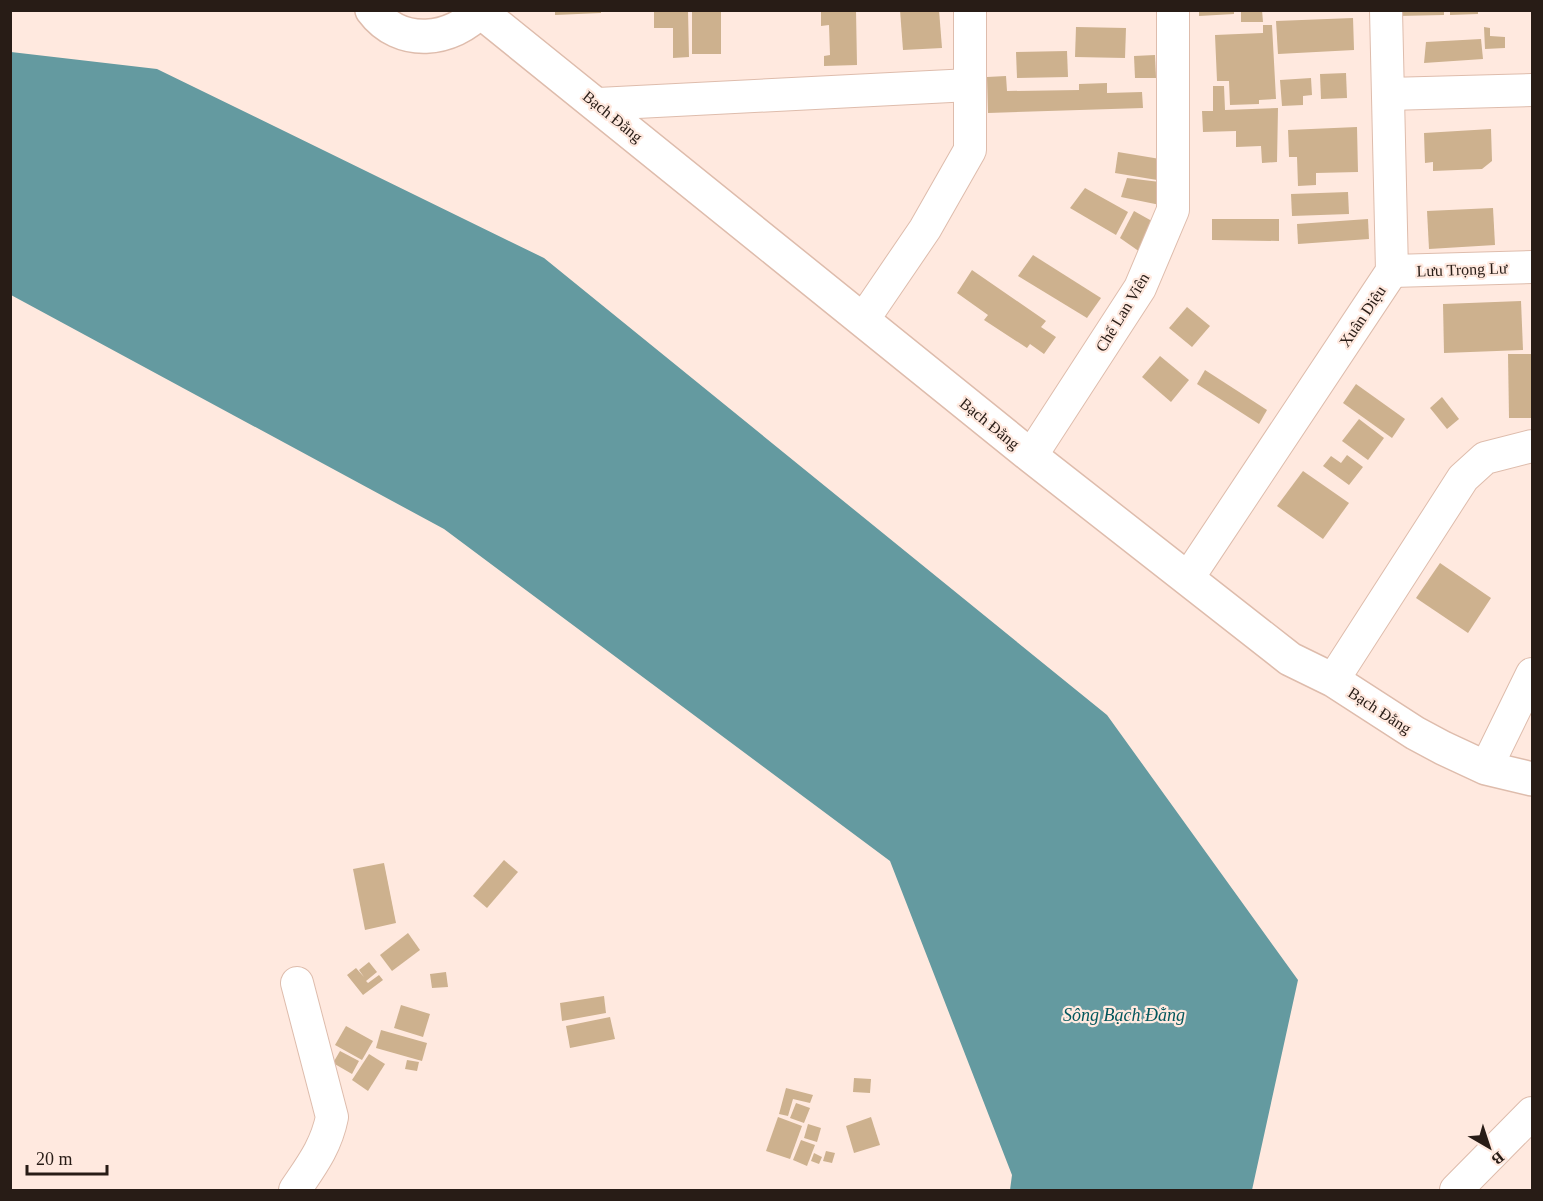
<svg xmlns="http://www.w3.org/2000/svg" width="1543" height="1201" font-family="'Times New Roman',serif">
<rect width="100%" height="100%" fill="#ffe9df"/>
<polygon fill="#649aa0" points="11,52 157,69 544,258 1107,715 1298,980 1252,1190 1010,1190 1012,1175 890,861 444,529 11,295"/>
<g fill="#cdb18e">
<polygon points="555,10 601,10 601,13 555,15"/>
<polygon points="654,10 688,10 689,57 673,58 673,28 654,28"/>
<rect x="692" y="10" width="29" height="44"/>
<polygon points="821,10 856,10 857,65 824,66 824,56 830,55 829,25 821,26"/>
<polygon points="900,10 939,10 942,48 903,50"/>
<polygon points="1199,10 1234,10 1234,14 1199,16"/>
<polygon points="1241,10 1262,10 1263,22 1241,22"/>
<polygon points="1397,10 1444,10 1444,15 1398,16"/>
<polygon points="1450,10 1478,10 1478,14 1450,15"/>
<polygon points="1353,18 1354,50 1278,54 1276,21"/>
<polygon points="1263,25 1272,25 1276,99 1259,100 1259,104 1230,105 1229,81 1217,81 1215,35 1263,33"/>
<polygon points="1076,27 1126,28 1125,58 1075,57"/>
<polygon points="1484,27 1490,28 1490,36 1505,37 1505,48 1485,49"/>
<polygon points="1481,39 1483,59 1424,63 1426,42"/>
<polygon points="1067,51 1068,77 1017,78 1016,52"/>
<polygon points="1155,55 1156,78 1135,78 1134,56"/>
<polygon points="1346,73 1347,98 1321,99 1320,74"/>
<polygon points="1006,76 1007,91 1079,90 1079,84 1107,83 1107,93 1142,92 1143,108 988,113 987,77"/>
<polygon points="1311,78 1312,95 1303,96 1303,105 1282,106 1280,80"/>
<polygon points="1213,86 1224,86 1225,110 1278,108 1277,162 1262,163 1261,146 1236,147 1236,131 1203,132 1202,111 1213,111"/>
<polygon points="1357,127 1358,172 1316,173 1316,185 1298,186 1297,157 1289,157 1288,130"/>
<polygon points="1491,129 1492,161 1482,169 1433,171 1433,162 1425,163 1424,133"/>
<polygon points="1118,152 1166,160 1157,180 1115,173"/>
<polygon points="1127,178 1168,183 1165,206 1121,197"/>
<polygon points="1085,188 1128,212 1116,235 1070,208"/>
<polygon points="1348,192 1349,214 1292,216 1291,194"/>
<polygon points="1493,208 1495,245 1429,249 1427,211"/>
<polygon points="1134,211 1159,225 1140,252 1120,238"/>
<polygon points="1212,219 1279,219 1279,241 1212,240"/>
<polygon points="1368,219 1369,239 1298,244 1297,224"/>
<polygon points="1033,255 1101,298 1087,318 1018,276"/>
<polygon points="972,270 1046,321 1041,327 1056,337 1044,354 1030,344 1027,348 984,320 988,315 957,293"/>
<polygon points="1521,301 1523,350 1444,353 1443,304"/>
<polygon points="1187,307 1210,326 1192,347 1169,328"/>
<polygon points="1508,354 1532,354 1532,418 1509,418"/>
<polygon points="1160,356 1189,380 1171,402 1142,377"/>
<polygon points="1205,370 1267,410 1259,424 1197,384"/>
<polygon points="1356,384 1405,419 1392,438 1343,403"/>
<polygon points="1442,397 1459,419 1447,429 1430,408"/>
<polygon points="1359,419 1384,438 1368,460 1342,441"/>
<polygon points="1347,455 1363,467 1349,485 1323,466 1331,456 1341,463"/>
<polygon points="1303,471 1349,503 1323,539 1277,506"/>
<polygon points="1440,563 1491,598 1468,633 1416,598"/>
<polygon points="504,860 518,872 487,908 473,896"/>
<polygon points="384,863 396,923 365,930 353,869"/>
<polygon points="408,933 420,950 392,971 380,955"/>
<polygon points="369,962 377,972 366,981 368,983 379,975 383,980 363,995 347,975 356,968 364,977 359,970"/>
<polygon points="446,972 448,987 432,988 430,974"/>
<polygon points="604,996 606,1013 562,1021 560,1003"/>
<polygon points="401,1005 430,1014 423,1037 394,1028"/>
<polygon points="610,1017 615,1039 570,1048 566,1026"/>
<polygon points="346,1026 373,1041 362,1060 335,1045"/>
<polygon points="381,1030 427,1043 422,1061 376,1048"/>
<polygon points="340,1051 359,1061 352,1074 333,1063"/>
<polygon points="369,1054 385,1064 368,1091 352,1080"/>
<polygon points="407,1060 419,1062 417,1071 405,1069"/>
<polygon points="854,1078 871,1079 870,1093 853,1092"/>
<polygon points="786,1088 813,1095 810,1103 793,1099 788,1116 779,1114"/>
<polygon points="796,1103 810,1108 804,1123 790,1118"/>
<polygon points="778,1117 802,1126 790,1159 766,1151"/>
<polygon points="871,1117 880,1145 854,1153 846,1126"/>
<polygon points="808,1124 821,1128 817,1142 804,1138"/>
<polygon points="801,1140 815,1145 807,1166 793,1160"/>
<polygon points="826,1151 835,1153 832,1163 823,1161"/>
<polygon points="814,1153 822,1157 819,1164 811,1161"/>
</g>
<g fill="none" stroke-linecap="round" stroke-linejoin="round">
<g stroke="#debcac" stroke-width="34">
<g id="street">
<polyline points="1388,94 1532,90"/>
<polyline points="598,104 970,85"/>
<polyline points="1392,271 1532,267"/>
<polyline points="863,320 925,229 970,150 970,10"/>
<polyline points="1031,456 1140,288 1173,210 1173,10"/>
<polyline points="1188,578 1392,271 1386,10"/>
<polyline points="1333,680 1463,478 1485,458 1532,446"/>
<polyline points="1486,768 1532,674"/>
<path d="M 295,1190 C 311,1166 326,1147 332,1117 L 297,983"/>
<polyline points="1456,1190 1532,1113"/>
</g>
</g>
<g stroke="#debcac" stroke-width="36">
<g id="secondary">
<path d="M 372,10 C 400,48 452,42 481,10"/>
<polyline points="481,12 1031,456 1290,659 1333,680 1415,733 1443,748 1486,768 1532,779"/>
</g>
</g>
<use href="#street" stroke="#fff" stroke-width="32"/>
<use href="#secondary" stroke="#fff" stroke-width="33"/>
</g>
<g text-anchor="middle" stroke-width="4.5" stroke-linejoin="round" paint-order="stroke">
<g font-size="16" fill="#281c16" stroke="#ffe9df">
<text transform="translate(613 116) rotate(39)" y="6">Bạch Đằng</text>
<text transform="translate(1462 269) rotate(-2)" y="6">Lưu Trọng Lư</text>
<text transform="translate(1122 312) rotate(-59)" y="6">Chế Lan Viên</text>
<text transform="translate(1362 316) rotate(-56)" y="6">Xuân Diệu</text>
<text transform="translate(990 423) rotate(39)" y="6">Bạch Đằng</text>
<text transform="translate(1380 710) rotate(33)" y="6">Bạch Đằng</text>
</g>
<g font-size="18" font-style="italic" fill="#03575d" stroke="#ffe9df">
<text x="1124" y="1021">Sông Bạch Đằng</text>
</g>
</g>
<rect width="1543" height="1201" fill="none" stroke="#281c16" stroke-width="24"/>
<g transform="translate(1489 1147) rotate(141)" stroke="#ffe9df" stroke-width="4.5" paint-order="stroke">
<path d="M0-4.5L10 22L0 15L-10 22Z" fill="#281c16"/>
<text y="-9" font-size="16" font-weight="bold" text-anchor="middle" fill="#281c16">B</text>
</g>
<path d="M27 1165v9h80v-9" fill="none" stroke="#281c16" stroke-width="3"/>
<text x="36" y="1165" font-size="18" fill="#281c16" stroke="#ffe9df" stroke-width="4.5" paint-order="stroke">20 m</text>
</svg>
